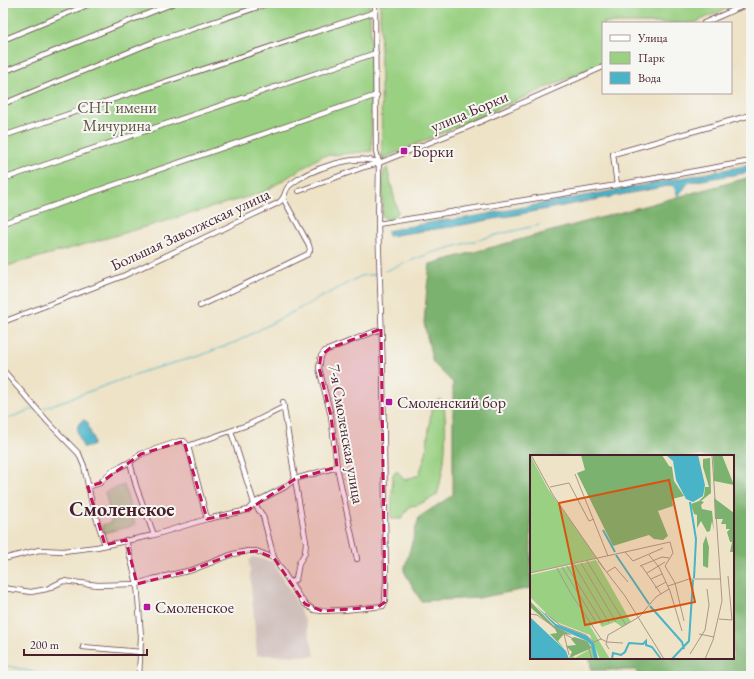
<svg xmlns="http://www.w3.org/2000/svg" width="754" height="679" font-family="'EB Garamond',serif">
<rect width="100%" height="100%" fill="#f6f6f2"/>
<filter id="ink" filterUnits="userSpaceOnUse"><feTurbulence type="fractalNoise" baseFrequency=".025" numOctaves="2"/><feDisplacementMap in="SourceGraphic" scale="8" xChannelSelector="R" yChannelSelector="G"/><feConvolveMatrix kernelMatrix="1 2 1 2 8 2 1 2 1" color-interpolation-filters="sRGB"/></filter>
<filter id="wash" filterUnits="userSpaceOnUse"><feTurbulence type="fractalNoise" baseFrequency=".012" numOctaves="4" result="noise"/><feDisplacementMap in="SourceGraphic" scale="16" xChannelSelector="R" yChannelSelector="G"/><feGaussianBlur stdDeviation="0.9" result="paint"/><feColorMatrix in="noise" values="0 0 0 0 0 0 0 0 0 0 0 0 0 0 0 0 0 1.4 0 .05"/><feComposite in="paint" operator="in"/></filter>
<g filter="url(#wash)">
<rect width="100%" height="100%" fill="#eee3c7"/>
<polygon fill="#d0c0bc" points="253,557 273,562 293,596 305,620 315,656 257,655 249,561"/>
<g fill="#9ad082" stroke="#727856">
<polygon points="3,3 370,3 372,151 322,156 264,192 90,243 3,267 3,84 7,82 3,73"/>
<polygon points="380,3 739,3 694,23 603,23 603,63 382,159"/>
<polygon points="387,168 398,213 388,220 382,216 383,172"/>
<path d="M 439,399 L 444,403 C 447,436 446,463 437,495 L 418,505 L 410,506 L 401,519 L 391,519 L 393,474 L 397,471 L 404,480 L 419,475 L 426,454 L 431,411 Z"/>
<polygon points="124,485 135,525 104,533 102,525 112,522 105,492"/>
</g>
<polygon fill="#7bb270" stroke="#62684e" points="751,177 751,676 637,676 637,670 591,670 590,658 733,658 733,456 531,456 531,588 478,598 421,601 404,571 419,517 453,495 453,383 433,363 424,323 427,288 430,264"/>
<g fill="#49b3c7" stroke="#4a6979">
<polygon points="751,165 751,172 689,182 678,196 673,185 462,225 388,236 387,231 438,221 466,218"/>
<path d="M 85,420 L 88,423 C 88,432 95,436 93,445 L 89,447 L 83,447 C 79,438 72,423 85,420 Z"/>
</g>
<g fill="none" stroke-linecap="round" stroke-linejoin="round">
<g stroke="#49b3c7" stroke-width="1">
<polyline points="385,271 431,253 496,235 539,225"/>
<polyline points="44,408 145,371 199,356 238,341 361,276 377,274"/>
<polyline points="3,420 33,409"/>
<polyline points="3,665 50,676"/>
</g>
</g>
</g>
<g filter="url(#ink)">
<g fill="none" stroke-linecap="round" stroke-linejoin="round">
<g stroke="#633c42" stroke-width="6">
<g id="street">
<polyline points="704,23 750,3"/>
<polyline points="3,40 92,3"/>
<polyline points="3,72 174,3"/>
<polyline points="3,104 156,41 270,3"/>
<polyline points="3,136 375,12"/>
<polyline points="3,179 376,53"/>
<polyline points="617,185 613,154 751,115"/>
<polyline points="299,191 364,167 379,163 468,127 603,67"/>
<polyline points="3,223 377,95"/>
<polyline points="378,224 617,185 751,161"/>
<polyline points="200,306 308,254 310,250 309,245 283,198"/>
<path d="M 3,322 L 123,276 L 276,204 C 278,203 282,200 283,198 C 286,193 285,189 290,185 C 308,170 357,152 379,163"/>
<polyline points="3,370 48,422 79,454 84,466 92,504 105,545"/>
<polyline points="283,402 295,479 306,542 305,553 299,563 296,579 290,583"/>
<polyline points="231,431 254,503 263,516 274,558"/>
<polyline points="188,446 207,519"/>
<polyline points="130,462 136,486 154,535"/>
<polyline points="88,487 100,483 112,471 130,462 141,454 180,441 184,441 188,446 250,424 284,407"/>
<polyline points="126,540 137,584 139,609 141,637 139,676"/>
<polyline points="3,559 39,550 63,551 97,547 154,535 207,519 248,510 254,503 285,487 295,479 337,467"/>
<polyline points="357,559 337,467 331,416 319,368 321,356 325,351 381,329"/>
<polyline points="3,588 31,592 47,589 63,581 98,585 137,584 153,579 192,570 233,554 248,551 256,551 274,558 298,595 305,604 314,610 322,611 344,610 383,606 385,602 386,579 383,373 378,224 379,163 376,151 375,3"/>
<polyline points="83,647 141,652"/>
</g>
</g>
<use href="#street" stroke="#fff" stroke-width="4.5"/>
</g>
</g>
<path fill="#c2185b" fill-opacity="0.2" stroke="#c2185b" stroke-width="3" stroke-dasharray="8 5" stroke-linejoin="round" d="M 381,329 L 385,602 L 378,607 L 322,611 L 305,604 L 274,558 L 256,551 L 233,554 L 192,570 L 137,584 L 126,540 L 105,545 L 88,487 L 100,483 L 141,454 L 184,441 L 207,519 L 248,510 L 295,479 L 337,467 L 331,416 L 319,368 L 321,356 L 330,348 Z"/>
<g fill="#b5179e" stroke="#f6f6f2" stroke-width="1.5">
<rect x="400" y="147" width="8" height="8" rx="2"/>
<rect x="385" y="398" width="8" height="8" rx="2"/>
<rect x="143" y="603" width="8" height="8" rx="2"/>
</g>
<g text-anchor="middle" stroke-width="4" stroke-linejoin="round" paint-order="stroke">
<g font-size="16" fill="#625445" stroke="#f6f6f2">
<text x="117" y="113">СНТ имени<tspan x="117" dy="18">Мичурина</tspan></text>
</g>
<g font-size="16" fill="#4a1f2b" stroke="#f6f6f2">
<text transform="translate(469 111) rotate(-23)" y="6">улица Борки</text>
<text transform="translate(190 229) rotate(-25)" y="6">Большая Заволжская улица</text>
<text transform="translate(347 434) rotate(80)" y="6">7-я Смоленская улица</text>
</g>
<g font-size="16" fill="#4a1f2b" stroke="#f6f6f2" text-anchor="start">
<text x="412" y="157">Борки</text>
<text x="397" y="408">Смоленский бор</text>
<text x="155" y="613">Смоленское</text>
</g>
<g font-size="20" font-weight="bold" fill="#4a1f2b" stroke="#f6f6f2">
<text x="122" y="516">Смоленское</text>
</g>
</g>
<g transform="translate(530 455)">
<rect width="204" height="204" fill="#eee3c7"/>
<path d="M 0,0 L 18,34 L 67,103 L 0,118 ZM 66,105 L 101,167 L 92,172 L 85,167 L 72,172 L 68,166 L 60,171 L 80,204 L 70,204 L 60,180 L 24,166 L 0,142 L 0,120 ZM 62,193 L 64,204 L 40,203 L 43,201 L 45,203 Z" fill="#9ad082"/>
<path d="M 51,0 L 132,0 L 139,11 L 142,12 L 144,26 L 154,41 L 142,44 L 143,51 L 128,56 L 138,81 L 133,85 L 124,84 L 119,80 L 83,91 L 47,18 L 55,15 ZM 183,0 L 192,0 L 204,30 L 184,26 ZM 180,3 L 181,38 L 171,46 L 174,47 L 171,50 L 172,54 L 182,56 L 184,76 L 182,66 L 180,76 L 177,77 L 171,66 L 167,73 L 167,60 L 164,59 L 161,49 L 169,46 L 174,41 L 175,32 L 179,32 L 173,12 L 173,4 ZM 184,43 L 204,58 L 204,97 L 200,97 L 202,87 L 200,87 L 197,77 L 200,74 L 196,74 L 196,69 L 191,69 L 193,64 L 185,64 ZM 176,81 L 179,92 L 178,113 L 173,111 L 173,89 ZM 0,146 L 23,170 L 42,180 L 34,179 L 28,186 L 35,195 L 20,179 L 27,178 L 25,174 L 0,152 ZM 44,182 L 57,186 L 62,193 L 39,203 L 42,197 L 36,191 L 46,190 L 41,184 Z" fill="#7bb270"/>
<path d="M 136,0 L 168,0 L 175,30 L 173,41 L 163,47 L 156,44 L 146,25 L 143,6 ZM 6,151 L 26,169 L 57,181 L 64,188 L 68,204 L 64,204 L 61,190 L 57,186 L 26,172 ZM 0,162 L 36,196 L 39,204 L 0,204 Z" fill="#49b3c7"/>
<path fill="none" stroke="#49b3c7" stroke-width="2" d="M 160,47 L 166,84 L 164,123M 73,75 L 85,97M 86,100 L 119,149M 120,151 L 152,187 L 154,194M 0,172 L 10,176 L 20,204M 82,204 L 83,198 L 91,200 L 95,197 L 99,188 L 113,189 L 116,186 L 116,190 L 122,192 L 131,204M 142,204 L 159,186 L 163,125"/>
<path fill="none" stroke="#ac9589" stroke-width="1" d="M 1,0 L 23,40 L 75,115M 45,19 L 78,101M 20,32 L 39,28 L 59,66 L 64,64M 95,97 L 103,106 L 133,93M 119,100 L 129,112 L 140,136 L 152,176M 57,106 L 96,170M 68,106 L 95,141 L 134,204M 51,108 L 86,167M 44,109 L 79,168M 111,110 L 131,139M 37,111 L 73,169M 110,111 L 132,102 L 139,103M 32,112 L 66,167M 27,113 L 40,137 L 71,184 L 77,187M 77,117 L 85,112 L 98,127M 0,118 L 140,87 L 143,98 L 135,111 L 145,128 L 154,166M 117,118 L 135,107M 121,124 L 132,119M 138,131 L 159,124 L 190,124M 125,133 L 136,127M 15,158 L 30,170 L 56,180 L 64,187 L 71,184M 0,159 L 7,160 L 34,179 L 39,200M 189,164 L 202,165 L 198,121M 34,179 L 58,191 L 62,204M 169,179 L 184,182M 77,187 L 93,188M 79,194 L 76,189 L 78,180 L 109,162 L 126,142 L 139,134M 160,199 L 175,175 L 179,150 L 177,134M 175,204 L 183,185 L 192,146 L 182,0"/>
<path fill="#d8530f" fill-opacity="0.15" stroke="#d8530f" stroke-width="2" d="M 139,25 L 165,147 L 55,170 L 29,48 Z"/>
<rect width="204" height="204" fill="none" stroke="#4a1f2b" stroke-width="2"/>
</g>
<rect width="754" height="679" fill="none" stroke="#f6f6f2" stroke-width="16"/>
<rect x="602" y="22" width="130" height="72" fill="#f6f6f2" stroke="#b1a0a2"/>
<rect x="610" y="35" width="20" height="6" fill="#ffffff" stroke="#b1a0a2"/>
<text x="638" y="42" font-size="12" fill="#4a1f2b">Улица</text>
<rect x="610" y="52" width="20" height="12" fill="#9ad082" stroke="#b1a0a2"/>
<text x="638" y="62" font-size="12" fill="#4a1f2b">Парк</text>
<rect x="610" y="72" width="20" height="12" fill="#49b3c7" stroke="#b1a0a2"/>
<text x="638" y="82" font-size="12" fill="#4a1f2b">Вода</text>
<path d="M24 649v6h123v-6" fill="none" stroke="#4a1f2b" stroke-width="2"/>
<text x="30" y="649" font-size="12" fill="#4a1f2b" stroke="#f6f6f2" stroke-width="3" paint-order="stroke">200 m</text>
</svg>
